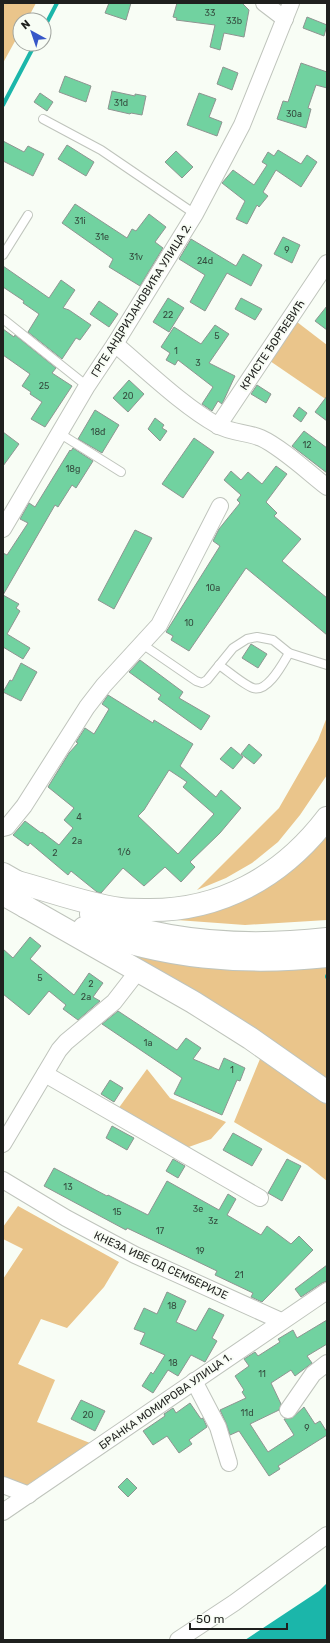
<svg xmlns="http://www.w3.org/2000/svg" width="330" height="1643" font-family="Rubik,sans-serif">
<rect width="100%" height="100%" fill="#f8fdf5"/>
<g fill="#eac58b">
<polygon points="3,3 36,3 27,20 20,20 20,32 3,63"/>
<polygon points="297,322 327,345 327,400 270,361"/>
<polygon points="327,717 327,775 300,815 278,842 252,863 226,878 197,890 279,808 318,740"/>
<polygon points="327,827 327,920 245,925 163,919 226,904"/>
<polygon points="119,947 327,963 327,1082"/>
<polygon points="260,1059 327,1105 327,1181 307,1165 234,1122"/>
<polygon points="147,1069 170,1098 226,1122 211,1139 186,1148 118,1109"/>
<polygon points="18,1206 119,1262 104,1287 67,1328 41,1319 18,1364 55,1380 37,1422 90,1443 26,1486 3,1477 3,1279 23,1249 3,1239 3,1227"/>
</g>
<polygon fill="#1bb6aa" points="327,1583 327,1640 245,1640 319,1591"/>
<g fill="none" stroke-linecap="round" stroke-linejoin="round">
<g stroke="#1bb6aa" stroke-width="4">
<polyline points="44,28 57,3"/>
<polyline points="3,105 35,44"/>
<polyline points="327,976 327,977"/>
</g>
</g>
<g fill="#71d2a0" stroke="#8e9591" fill-rule="evenodd">
<polygon points="109,3 131,3 126,20 105,13"/>
<polygon points="177,3 242,3 249,10 244,37 224,33 220,50 210,47 215,25 176,20 177,18 173,17"/>
<polygon points="307,17 327,25 324,36 303,28"/>
<polygon points="301,63 327,72 327,88 316,85 308,108 311,109 306,128 277,119 283,101 288,102"/>
<polygon points="223,67 238,73 232,90 217,84"/>
<polygon points="65,76 91,86 86,102 59,92"/>
<polygon points="112,91 135,96 135,94 146,96 142,115 131,113 130,114 108,109"/>
<polygon points="40,93 53,102 47,111 34,102"/>
<polygon points="199,93 216,99 209,117 222,122 217,136 187,125"/>
<polygon points="3,141 24,152 28,146 44,154 33,176 3,161"/>
<polygon points="67,145 94,162 86,176 58,159"/>
<polygon points="278,150 301,164 307,155 317,162 301,187 276,170 263,192 268,196 259,207 257,205 247,224 236,219 245,201 222,183 233,170 254,185 267,165 262,162 268,152 274,156"/>
<polygon points="176,151 193,167 182,178 165,162"/>
<polygon points="75,204 127,238 132,229 136,231 149,214 166,227 155,242 163,248 140,286 109,267 113,259 62,223"/>
<polygon points="283,237 300,245 292,263 274,254"/>
<polygon points="191,239 236,266 243,254 262,265 251,286 227,273 205,311 190,302 205,275 179,259"/>
<polygon points="3,266 49,298 61,280 75,290 63,308 69,310 91,325 80,340 76,338 62,359 28,332 39,314 23,303 24,301 3,287"/>
<polygon points="168,298 184,308 169,332 153,322"/>
<polygon points="241,298 262,309 255,320 235,309"/>
<polygon points="99,301 118,314 109,327 90,314"/>
<polygon points="327,306 327,330 315,321"/>
<polygon points="215,325 229,334 209,363 235,376 222,404 218,401 212,411 202,404 213,387 178,360 175,365 166,360 170,353 161,347 174,327 201,344"/>
<polygon points="3,329 14,337 15,335 56,368 52,373 72,386 45,427 31,419 42,402 30,394 31,392 22,386 30,374 3,355"/>
<polygon points="129,380 144,394 128,412 113,398"/>
<polygon points="257,385 271,394 266,403 251,394"/>
<polygon points="327,396 327,421 315,412"/>
<polygon points="299,407 307,413 301,422 293,416"/>
<polygon points="95,410 119,425 102,453 78,439"/>
<polygon points="155,418 164,425 162,428 167,431 160,441 148,429"/>
<polygon points="304,431 327,448 327,473 292,446"/>
<polygon points="3,432 19,444 3,466"/>
<polygon points="194,438 214,452 183,498 162,484"/>
<polygon points="73,448 93,461 76,488 72,485 58,507 55,505 3,595 19,604 16,608 20,611 7,634 30,648 23,659 3,647 3,553 7,555 28,523 20,519 29,503 35,507 70,450 71,451"/>
<polygon points="276,466 287,474 266,502 277,513 274,516 301,539 282,561 327,598 327,635 246,568 189,651 171,640 173,636 166,632 220,546 213,541 219,529 240,503 237,500 241,495 224,480 231,471 241,480 248,472 262,484"/>
<polygon points="135,530 152,538 114,609 98,600"/>
<polygon points="251,644 267,654 258,668 242,658"/>
<polygon points="140,660 183,692 179,698 210,716 201,730 158,699 161,695 129,672"/>
<polygon points="21,663 37,672 21,701 3,692 10,680 12,681"/>
<path d="M 108,695 L 153,723 L 154,720 L 193,744 L 180,766 L 216,797 L 221,790 L 241,808 L 220,833 L 190,862 L 195,867 L 181,882 L 165,867 L 144,886 L 123,868 L 101,893 L 97,892 L 71,871 L 68,875 L 30,843 L 28,846 L 13,835 L 25,821 L 41,833 L 42,832 L 59,845 L 73,828 L 64,820 L 74,808 L 48,787 L 69,753 L 78,743 L 76,742 L 85,728 L 94,734 L 109,709 L 102,704 ZM 169,770 L 187,782 L 183,787 L 214,814 L 178,854 L 138,816 L 144,810 Z"/>
<polygon points="249,744 262,755 254,764 241,754"/>
<polygon points="231,747 243,757 233,769 220,759"/>
<polygon points="30,937 41,946 30,959 74,995 89,973 103,983 93,997 100,1001 78,1020 63,1009 66,1005 49,991 29,1015 3,994 3,949 13,958"/>
<polygon points="118,1011 177,1050 186,1038 201,1048 193,1059 219,1070 224,1058 245,1068 240,1081 237,1080 222,1115 174,1094 182,1078 102,1024"/>
<polygon points="110,1080 123,1088 114,1102 101,1094"/>
<polygon points="112,1126 134,1138 127,1150 106,1138"/>
<polygon points="233,1133 262,1149 252,1166 223,1150"/>
<polygon points="173,1159 185,1166 178,1178 166,1171"/>
<polygon points="287,1159 301,1166 282,1201 268,1193"/>
<polygon points="54,1168 107,1196 108,1195 148,1215 167,1181 219,1210 228,1194 236,1199 227,1215 261,1235 267,1226 291,1244 299,1236 313,1250 262,1302 251,1297 253,1293 215,1275 217,1271 127,1228 126,1230 44,1186"/>
<polygon points="327,1265 327,1281 322,1283 301,1297 295,1289"/>
<polygon points="167,1292 186,1301 176,1322 196,1331 209,1308 224,1315 212,1338 217,1341 205,1362 191,1355 178,1376 168,1370 153,1393 142,1386 151,1372 153,1374 165,1355 140,1344 145,1333 134,1329 144,1308 157,1314"/>
<polygon points="327,1320 327,1344 307,1356 312,1363 295,1376 291,1370 271,1383 281,1404 279,1410 250,1424 268,1452 294,1435 284,1419 292,1418 304,1407 315,1424 320,1421 327,1432 327,1435 278,1466 280,1469 269,1476 239,1431 230,1435 226,1423 220,1410 246,1398 242,1392 244,1390 235,1376 249,1366 244,1359 255,1352 258,1356 280,1342 278,1339 293,1330 297,1338"/>
<polygon points="81,1400 105,1411 95,1431 71,1419"/>
<polygon points="190,1403 201,1419 203,1418 207,1427 189,1440 192,1444 179,1453 167,1436 153,1445 143,1431 165,1416 164,1414 173,1408 176,1413"/>
<polygon points="127,1478 137,1488 128,1497 118,1487"/>
</g>
<g fill="none" stroke-linecap="round" stroke-linejoin="round">
<g stroke="#bfc4bc" stroke-width="10">
<g id="service">
<polyline points="43,119 101,150 195,214"/>
<polyline points="3,255 28,215"/>
<polyline points="3,319 87,386"/>
<polyline points="59,433 121,472"/>
<polyline points="142,644 196,681 202,683 207,680 233,648 247,639 257,637 273,640 289,653 327,665"/>
<path d="M 219,665 C 228,671 244,685 253,688 C 268,693 283,663 289,653"/>
</g>
</g>
<g stroke="#bfc4bc" stroke-width="18">
<g id="minor">
<polyline points="264,3 285,19"/>
<path d="M 115,344 C 146,370 183,406 217,425 C 231,433 247,432 261,438 C 281,447 309,473 327,487"/>
<polyline points="218,426 327,263"/>
<polyline points="3,529 87,386 115,344 195,214 242,125 291,3"/>
<polyline points="3,828 7,827 11,822 24,806 87,707 104,685 159,625 220,506"/>
<polyline points="45,1074 260,1198"/>
<polyline points="3,1144 59,1050 66,1042 114,1002 138,971"/>
<polyline points="3,1180 66,1218 135,1255 281,1321"/>
<polyline points="194,1381 218,1427 229,1463"/>
<polyline points="288,1410 313,1374 327,1363"/>
<polyline points="3,1485 29,1495"/>
<polyline points="3,1512 327,1291"/>
<polyline points="178,1640 234,1603 327,1535"/>
</g>
</g>
<g stroke="#bfc4bc" stroke-width="24">
<g id="secondary">
<polyline points="3,874 17,882"/>
<polyline points="3,894 26,907"/>
</g>
</g>
<g stroke="#bfc4bc" stroke-width="24">
<g id="primary">
<path d="M 17,882 C 51,891 85,904 120,909 C 128,910 136,910 144,910 C 219,912 282,877 327,818"/>
<polyline points="26,907 193,1002 250,1038 327,1092"/>
<path d="M 91,914 C 167,944 247,948 327,939"/>
<path d="M 84,928 C 164,958 242,965 327,956"/>
</g>
</g>
<use href="#service" stroke="#fff" stroke-width="8"/>
<use href="#minor" stroke="#fff" stroke-width="16"/>
<use href="#secondary" stroke="#fff" stroke-width="22"/>
<use href="#primary" stroke="#fff" stroke-width="22"/>
</g>
<g text-anchor="middle" stroke-width="4" stroke-linejoin="round" paint-order="stroke">
<g font-size="9" fill="#344c3e">
<text x="210" y="16">33</text>
<text x="234" y="24">33b</text>
<text x="121" y="106">31d</text>
<text x="294" y="117">30a</text>
<text x="80" y="224">31i</text>
<text x="102" y="240">31e</text>
<text x="287" y="253">9</text>
<text x="136" y="260">31v</text>
<text x="205" y="264">24d</text>
<text x="168" y="318">22</text>
<text x="217" y="339">5</text>
<text x="176" y="354">1</text>
<text x="198" y="366">3</text>
<text x="44" y="389">25</text>
<text x="128" y="399">20</text>
<text x="98" y="435">18đ</text>
<text x="307" y="448">12</text>
<text x="73" y="472">18g</text>
<text x="213" y="591">10a</text>
<text x="189" y="626">10</text>
<text x="79" y="820">4</text>
<text x="77" y="844">2a</text>
<text x="124" y="855">1/6</text>
<text x="55" y="856">2</text>
<text x="40" y="981">5</text>
<text x="91" y="987">2</text>
<text x="86" y="1000">2a</text>
<text x="148" y="1046">1a</text>
<text x="232" y="1073">1</text>
<text x="68" y="1190">13</text>
<text x="198" y="1212">3e</text>
<text x="117" y="1215">15</text>
<text x="213" y="1224">3z</text>
<text x="160" y="1234">17</text>
<text x="200" y="1254">19</text>
<text x="239" y="1278">21</text>
<text x="172" y="1309">18</text>
<text x="173" y="1366">18</text>
<text x="262" y="1377">11</text>
<text x="247" y="1416">11d</text>
<text x="88" y="1418">20</text>
<text x="307" y="1431">9</text>
</g>
<g font-size="11" fill="#1f201e" stroke="#f8fdf5">
<text transform="translate(141 300) rotate(-58)" y="4">ГРГЕ АНДРИЈАНОВИЋА УЛИЦА 2.</text>
<text transform="translate(272 345) rotate(-56)" y="4">КРИСТЕ ЂОРЂЕВИЋ</text>
<text transform="translate(161 1265) rotate(25)" y="4">КНЕЗА ИВЕ ОД СЕМБЕРИЈЕ</text>
<text transform="translate(165 1401) rotate(-35)" y="4">БРАНКА МОМИРОВА УЛИЦА 1.</text>
</g>
</g>
<rect width="330" height="1643" fill="none" stroke="#1f201e" stroke-width="8"/>
<g transform="translate(32 32) rotate(320)"><circle r="19" fill="#f8fdf5" stroke="#a1a59f"/>
<path d="M0-3L7 15L0 10L-7 15Z" fill="#3757c8"/>
<text y="-6" font-size="11" font-weight="bold" text-anchor="middle" fill="#1f201e">N</text>
</g>
<path d="M190 1623v6h97v-6" fill="none" stroke="#1f201e" stroke-width="2"/>
<text x="196" y="1623" font-size="12" fill="#1f201e" stroke="#f8fdf5" stroke-width="3" paint-order="stroke">50 m</text>
</svg>
